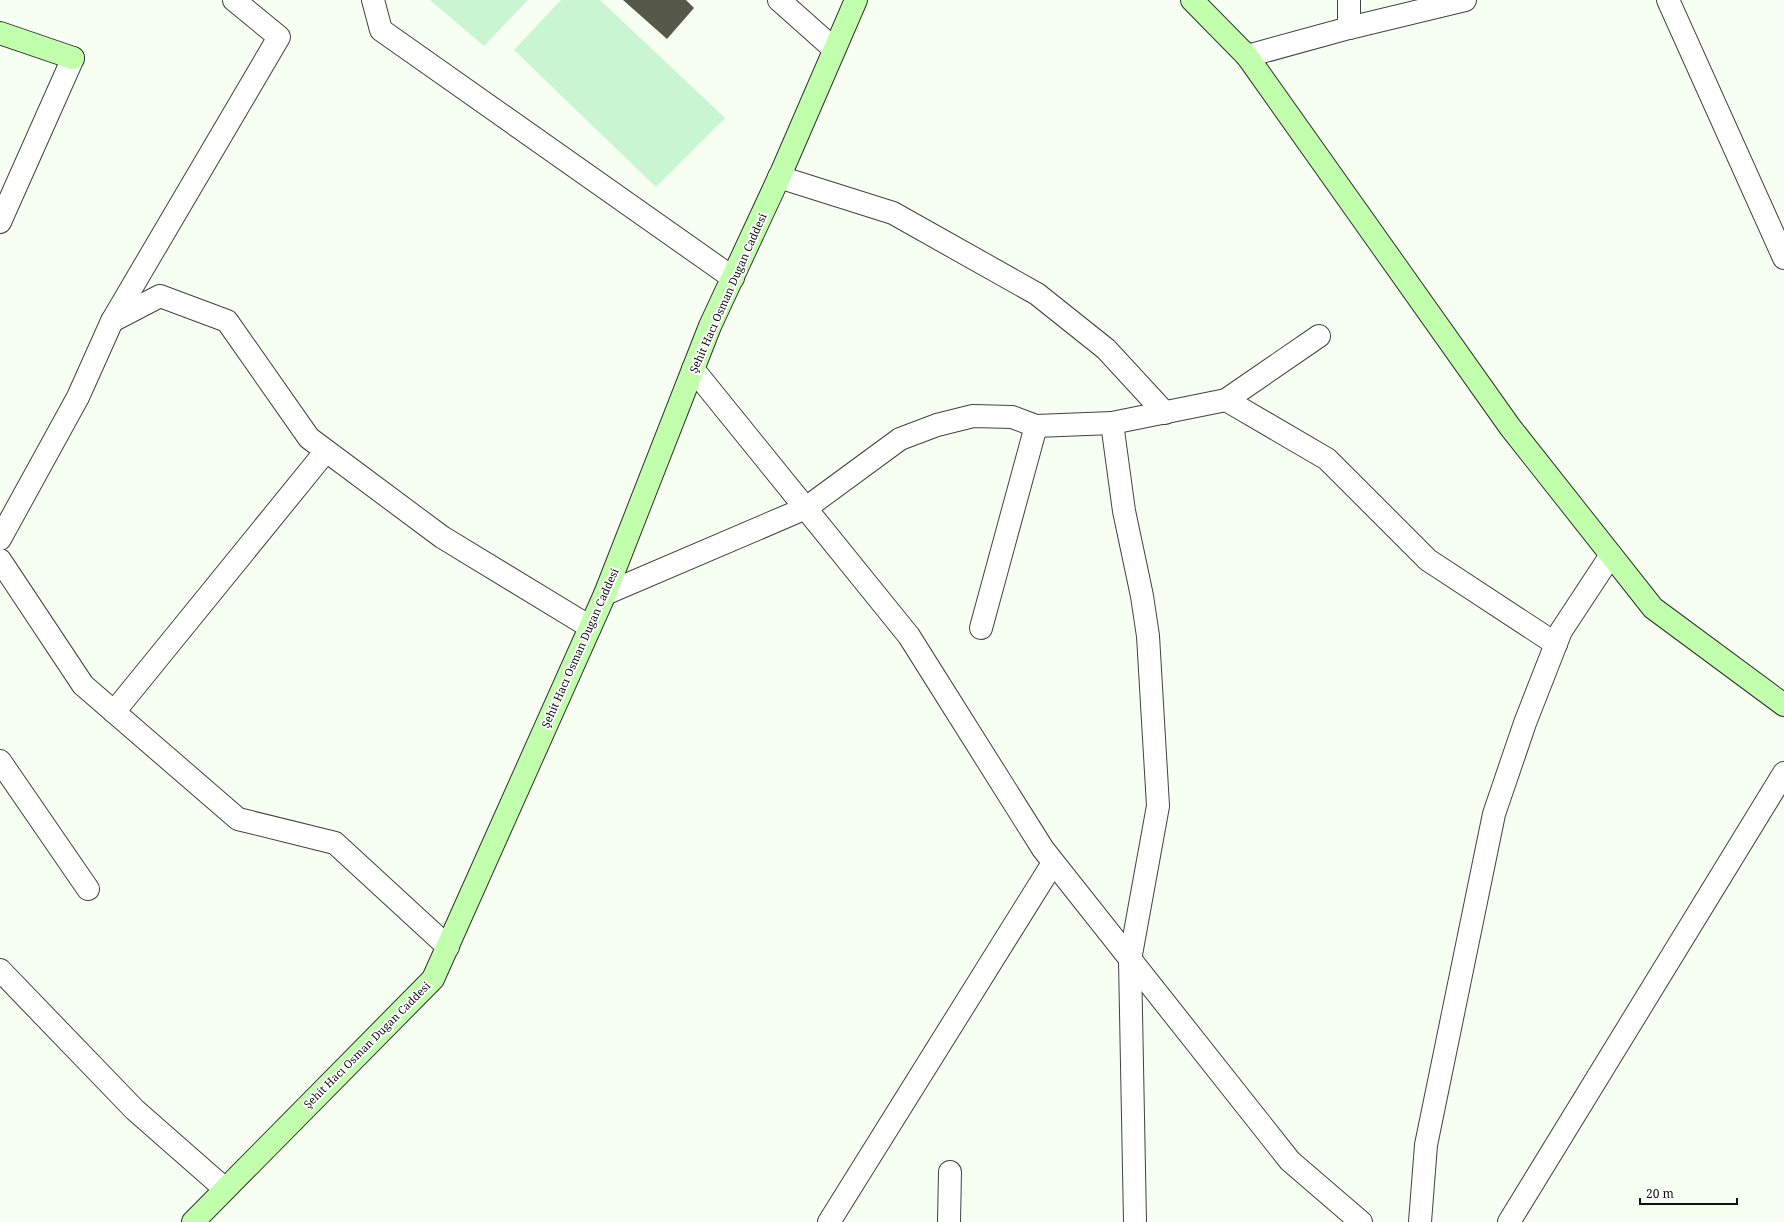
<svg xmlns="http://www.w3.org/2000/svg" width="1784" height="1222" font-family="'Noto Serif',serif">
<rect width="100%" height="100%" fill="#f6fff1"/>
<g fill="#c9f5d1">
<polygon points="430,0 528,0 484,46"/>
<polygon points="561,0 600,0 725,118 656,187 514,50"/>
</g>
<polygon fill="#56594a" points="623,0 686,0 694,8 667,39"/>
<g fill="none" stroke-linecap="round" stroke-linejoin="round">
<g stroke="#424242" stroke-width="24">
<g id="street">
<polyline points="373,0 381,30 733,278"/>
<polyline points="779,0 834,49"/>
<polyline points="1349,0 1349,28"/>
<polyline points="1668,0 1784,258"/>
<polyline points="1247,56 1349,28 1465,0"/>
<polyline points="779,177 893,213 1037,294 1106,349 1165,413"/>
<polyline points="0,222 73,58"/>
<polyline points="112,321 160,296 227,321 309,438 442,537 590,627"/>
<polyline points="693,369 909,636 1043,849 1290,1161 1361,1222"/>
<polyline points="1226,400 1327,459 1428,560 1556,644"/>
<polyline points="1112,423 1124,511 1142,596 1148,636 1158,806 1130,960 1135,1222"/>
<polyline points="0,539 78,397 112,321 279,37 234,0"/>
<polyline points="0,560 83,685 238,819 335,843 448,947"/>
<polyline points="605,594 806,508 900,439 937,425 973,416 1012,417 1036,426 1112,423 1226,400 1319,336"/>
<polyline points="981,628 1036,426"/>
<polyline points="114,712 326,451"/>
<polyline points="0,761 88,889"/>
<polyline points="0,970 135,1110 225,1189"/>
<polyline points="829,1222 1053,863"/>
<polyline points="949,1222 950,1172"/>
<polyline points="1420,1222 1426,1145 1494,814 1525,723 1561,631 1611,555"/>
<polyline points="1509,1222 1784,773"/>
</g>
</g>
<g stroke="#313131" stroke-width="24">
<g id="secondary">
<polyline points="1192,0 1247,56 1510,427 1653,608 1784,705"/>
<polyline points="0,33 73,58"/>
<polyline points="193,1222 433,979 605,594 710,326 782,171 856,0"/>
</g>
</g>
<use href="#street" stroke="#fff" stroke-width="22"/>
<use href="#secondary" stroke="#c2ffac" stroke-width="22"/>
</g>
<g text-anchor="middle" stroke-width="4" stroke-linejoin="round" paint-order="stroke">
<g font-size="11" fill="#0f0f0f" stroke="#fff">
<text transform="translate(728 293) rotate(-66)" y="4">Şehit Hacı Osman Dugan Caddesi</text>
<text transform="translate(580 648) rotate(-66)" y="4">Şehit Hacı Osman Dugan Caddesi</text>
<text transform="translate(367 1045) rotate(-45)" y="4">Şehit Hacı Osman Dugan Caddesi</text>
</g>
</g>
<path d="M1640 1198v6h97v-6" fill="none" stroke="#0f0f0f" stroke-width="2"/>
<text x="1646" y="1198" font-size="12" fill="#0f0f0f" stroke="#ffffff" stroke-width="3" paint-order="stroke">20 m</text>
</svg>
